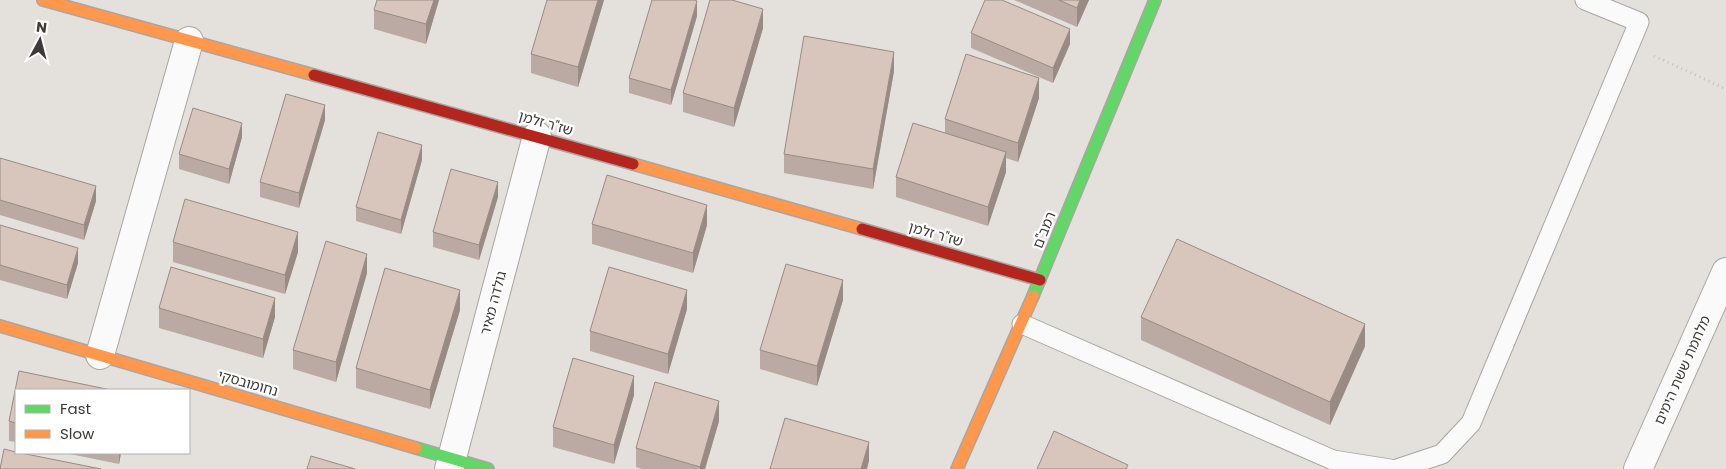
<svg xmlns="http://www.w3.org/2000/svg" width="1726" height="469" font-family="Poppins,'Noto Sans Hebrew',sans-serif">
<rect width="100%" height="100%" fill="#e4e0db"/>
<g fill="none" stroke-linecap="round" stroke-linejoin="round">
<g stroke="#a9a6a2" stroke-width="21">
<g id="lane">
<polyline points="1022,324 1333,460 1390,469"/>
<polyline points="1397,469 1442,454 1471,423 1639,22 1585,0"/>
</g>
</g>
<g stroke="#a9a6a2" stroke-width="30">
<g id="street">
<polyline points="100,355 189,41"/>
<polyline points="449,469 537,136"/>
<polyline points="1638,469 1726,272"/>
</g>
</g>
<g stroke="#a9a6a2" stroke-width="14">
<g id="fast">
<polyline points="1033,296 1155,0"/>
<polyline points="416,448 488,469"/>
</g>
</g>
<g stroke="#a9a6a2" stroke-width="14">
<g id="slow">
<polyline points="43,0 314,75"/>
<polyline points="633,164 862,229"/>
<polyline points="0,326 416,448"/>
<polyline points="957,469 1033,296"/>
</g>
</g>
<g stroke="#a9a6a2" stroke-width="14">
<g id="jam">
<polyline points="314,75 633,164"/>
<polyline points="862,229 1040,280"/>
</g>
</g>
<polyline stroke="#c4c2c2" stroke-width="3" stroke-dasharray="1 4" stroke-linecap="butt" points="1654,56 1726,89"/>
<use href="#lane" stroke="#fbfafa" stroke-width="19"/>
<use href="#street" stroke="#fbfafa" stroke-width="28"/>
<use href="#fast" stroke="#63d668" stroke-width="11"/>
<use href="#slow" stroke="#ff974d" stroke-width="11"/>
<use href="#jam" stroke="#b3261e" stroke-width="11"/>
</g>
<g fill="#baaaa3">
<polygon points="439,0 426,44 374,29 374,10"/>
<polygon points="604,0 578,87 531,73 531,54"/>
<polygon points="1014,0 1089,0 1077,27"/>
<polygon points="697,16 671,105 629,93 629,78"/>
<polygon points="763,28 734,127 683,112 683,93"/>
<polygon points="971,33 1070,44 1053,83 971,48"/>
<polygon points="894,71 873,189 784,173 784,154"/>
<polygon points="1039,98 1018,162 1006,158 1006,172 988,226 896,197 896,177 945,133 945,119"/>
<polygon points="325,120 299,208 260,197 260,182"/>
<polygon points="242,137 229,184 179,169 179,154"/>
<polygon points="0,158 96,201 84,240 0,215"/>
<polygon points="422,160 401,234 356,221 356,207"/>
<polygon points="498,197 479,260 433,247 433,232"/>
<polygon points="592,224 707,225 693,273 592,244"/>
<polygon points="0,225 78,263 67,299 0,280"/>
<polygon points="173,242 298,252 285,294 173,262"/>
<polygon points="367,273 336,382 293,369 293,350"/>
<polygon points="843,300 817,386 760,369 760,350"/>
<polygon points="159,308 275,317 263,358 159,328"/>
<polygon points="687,309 668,374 590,351 590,331"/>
<polygon points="460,310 430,409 356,388 356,368"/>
<polygon points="1141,317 1365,346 1330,425 1141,340"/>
<polygon points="16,390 16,442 9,441 9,421"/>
<polygon points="634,395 614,464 553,447 553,427"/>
<polygon points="719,421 705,469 642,469 636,467 636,448"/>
<polygon points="65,453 121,453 119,464"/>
</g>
<g fill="#978b84">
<polygon points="434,0 439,0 426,44 426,24"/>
<polygon points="598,0 604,0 578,87 578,67"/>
<polygon points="1080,0 1089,0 1077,27 1077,8"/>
<polygon points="697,1 697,16 671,105 671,90"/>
<polygon points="763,9 763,28 734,127 734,108"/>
<polygon points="1070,29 1070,44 1053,83 1053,68"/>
<polygon points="894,52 894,71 873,189 873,169"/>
<polygon points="1039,78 1039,98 1018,162 1018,143"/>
<polygon points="325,105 325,120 299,208 299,193"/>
<polygon points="242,123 242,137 229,184 229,169"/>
<polygon points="422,145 422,160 401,234 401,220"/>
<polygon points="1006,152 1006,172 988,226 988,207"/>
<polygon points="498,182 498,197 479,260 479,245"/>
<polygon points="96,186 96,201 84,240 84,225"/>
<polygon points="707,205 707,225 693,273 693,253"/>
<polygon points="298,232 298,252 285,294 285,275"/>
<polygon points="78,248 78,263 67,299 67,285"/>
<polygon points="367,254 367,273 336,382 336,362"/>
<polygon points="843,280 843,300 817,386 817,366"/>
<polygon points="460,290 460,310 430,409 430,390"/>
<polygon points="687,290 687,309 668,374 668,354"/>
<polygon points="275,298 275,317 263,358 263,339"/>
<polygon points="1365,324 1365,346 1330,425 1330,402"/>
<polygon points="634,376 634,395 614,464 614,445"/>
<polygon points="719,401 719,421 705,469 700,469 700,467"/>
<polygon points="869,442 869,461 867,469 861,469"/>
<polygon points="119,453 121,453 119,464"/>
</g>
<g fill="#d8c6bd" stroke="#978b84">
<polygon points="377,0 434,0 426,24 374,10"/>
<polygon points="547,0 598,0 578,67 531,54"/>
<polygon points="652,0 695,0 697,1 671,90 629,78"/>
<polygon points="710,0 732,0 763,9 734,108 683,93"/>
<polygon points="985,0 1002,0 1070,29 1053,68 971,33"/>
<polygon points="1059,0 1080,0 1077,8"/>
<polygon points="804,36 894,52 873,169 784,154"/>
<polygon points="966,54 1039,78 1018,143 945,119"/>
<polygon points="286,94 325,105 299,193 260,182"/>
<polygon points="193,108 242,123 229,169 179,154"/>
<polygon points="913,123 1006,152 988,207 896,177"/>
<polygon points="378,132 422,145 401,220 356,207"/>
<polygon points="0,158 96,186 84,225 0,200"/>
<polygon points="451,169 498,182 479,245 433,232"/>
<polygon points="607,175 707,205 693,253 592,224"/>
<polygon points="185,199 298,232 285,275 173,242"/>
<polygon points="0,225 78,248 67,285 0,265"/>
<polygon points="1177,239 1365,324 1330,402 1141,317"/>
<polygon points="326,241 367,254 336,362 293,350"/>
<polygon points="786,264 843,280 817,366 760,350"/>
<polygon points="171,267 275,298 263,339 159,308"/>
<polygon points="609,267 687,290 668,354 590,331"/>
<polygon points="385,268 460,290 430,390 356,368"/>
<polygon points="573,358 634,376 614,445 553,427"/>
<polygon points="19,371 111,390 16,390 16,423 9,421"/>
<polygon points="655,382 719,401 700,467 636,448"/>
<polygon points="785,418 869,442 861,469 770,469"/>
<polygon points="1054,431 1128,465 1126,469 1037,469"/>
<polygon points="4,449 16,452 16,453 21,453 101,469 0,469"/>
<polygon points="311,456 355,469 307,469"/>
</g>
<g text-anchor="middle" stroke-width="4.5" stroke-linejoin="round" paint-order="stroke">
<g font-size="14" fill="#3c3936" stroke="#fff">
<text transform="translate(546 123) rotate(16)" y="5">שז"ר זלמן</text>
<text transform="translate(1044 230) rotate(-68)" y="5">רמב"ם</text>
<text transform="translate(936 234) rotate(16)" y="5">שז"ר זלמן</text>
<text transform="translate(493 303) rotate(-75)" y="5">גולדה מאיר</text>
<text transform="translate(1682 370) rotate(-66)" y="5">מלחמת ששת הימים</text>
<text transform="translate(248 383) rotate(16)" y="5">נחומובסקי</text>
</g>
</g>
<rect x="15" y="389" width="175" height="65" fill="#ffffff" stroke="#b1b0af"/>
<rect x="25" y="405" width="25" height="8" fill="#63d668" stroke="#b1b0af"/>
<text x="60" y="414" font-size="15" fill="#3c3936">Fast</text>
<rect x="25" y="430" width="25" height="8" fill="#ff974d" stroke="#b1b0af"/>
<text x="60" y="439" font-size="15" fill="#3c3936">Slow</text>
<g transform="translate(40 40) rotate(7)" stroke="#ffffff" stroke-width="4" paint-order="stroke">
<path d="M0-4L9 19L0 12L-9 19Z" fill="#3c3936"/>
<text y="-8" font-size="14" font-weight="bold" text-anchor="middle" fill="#3c3936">N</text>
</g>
</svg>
